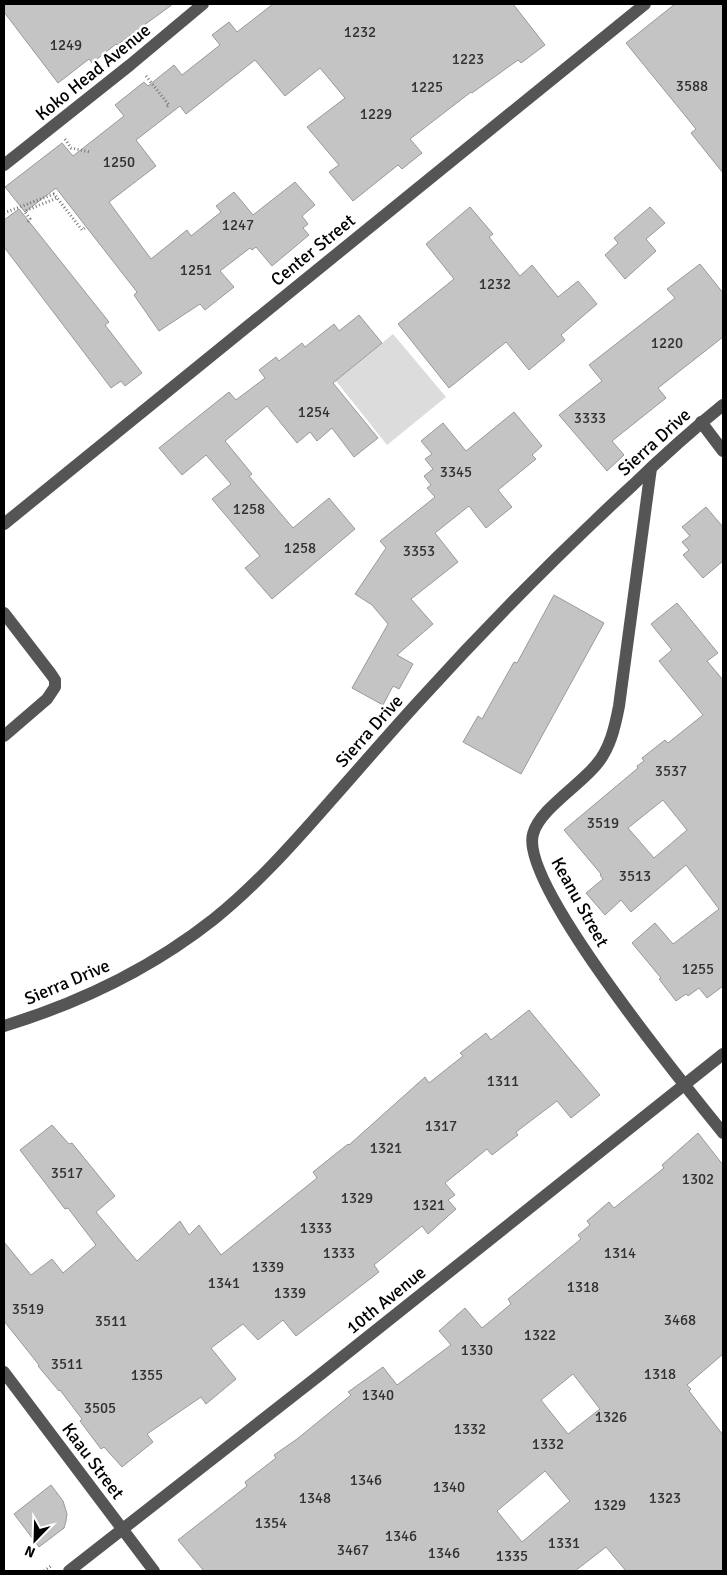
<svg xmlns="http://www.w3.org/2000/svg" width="727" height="1575" font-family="Signika,sans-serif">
<rect width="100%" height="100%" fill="#fff"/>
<polygon fill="#dcdcdc" points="393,334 446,397 387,445 336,381"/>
<g fill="#c4c4c4" stroke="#999" fill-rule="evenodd">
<polygon points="4,4 173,4 117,45 116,44 92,63 89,59 58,83 4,12"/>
<polygon points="273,4 513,4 545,45 521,63 518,60 472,93 471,92 410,139 422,153 402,169 398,165 353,201 329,172 339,165 307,127 345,98 320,68 285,96 255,60 186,114 180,106 136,140 156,166 109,202 151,259 187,230 191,236 221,212 216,206 234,192 253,215 295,182 315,205 302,216 308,224 303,228 309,235 272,266 256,247 252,250 250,248 220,271 234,287 205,310 200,304 159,331 134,295 137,292 56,188 25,212 5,187 62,143 73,156 124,116 115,105 144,82 148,86 174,65 182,75 220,45 212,35 229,22 237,32"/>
<polygon points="675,4 723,4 723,173 691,133 696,129 626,43"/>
<polygon points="470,207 493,234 489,237 520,276 532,265 558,297 578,281 597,304 561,335 565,340 529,370 506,342 449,388 398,324 454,279 426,244"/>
<polygon points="650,207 665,223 646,239 656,251 625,279 605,255 618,243 614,238"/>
<polygon points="19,209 109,322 105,325 142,373 125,386 121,381 111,388 4,247 4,220"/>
<polygon points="700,264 723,293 723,337 658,388 666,398 612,441 624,455 607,471 559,415 602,381 589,365 675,298 667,289"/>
<polygon points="359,315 382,343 333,383 378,438 354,457 332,428 317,441 310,432 297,443 267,406 225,441 252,474 249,476 293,528 329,498 355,529 272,599 245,568 260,556 212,499 231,484 206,455 182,475 159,448 229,392 236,400 265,378 259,370 276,357 279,361 302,343 305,347 334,324 339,331"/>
<polygon points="514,412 542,446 532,455 536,459 498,490 512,507 486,528 469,506 435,533 458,562 411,599 433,624 397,655 413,664 399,689 393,686 383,705 352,688 388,624 372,605 355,594 386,548 380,541 435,497 427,488 431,485 424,476 433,469 425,459 432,454 421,441 443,423 466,451"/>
<polygon points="706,507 723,527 723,561 703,578 683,555 689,550 682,542 690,536 682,527"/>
<polygon points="554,595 604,623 521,774 463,742 478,716 482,719 514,662 517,663"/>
<path d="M 677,603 L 718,653 L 707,661 L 723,680 L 723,986 L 707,998 L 699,988 L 688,996 L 686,994 L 676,1001 L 659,979 L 661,978 L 632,943 L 655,923 L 673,944 L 719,909 L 686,865 L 631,912 L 621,900 L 605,915 L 586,893 L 603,879 L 600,875 L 601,874 L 564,830 L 638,768 L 637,766 L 644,761 L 642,758 L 665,740 L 668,743 L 703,715 L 659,661 L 672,650 L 651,624 ZM 663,800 L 687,830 L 654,858 L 628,828 Z"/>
<polygon points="529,1010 600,1095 571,1118 557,1101 516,1132 518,1135 492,1155 487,1149 445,1183 455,1195 448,1200 456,1209 428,1234 422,1226 374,1265 379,1272 296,1336 283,1320 258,1340 243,1324 211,1348 236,1379 206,1404 201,1397 147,1434 153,1442 122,1467 104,1447 101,1449 80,1421 82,1419 60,1390 59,1391 38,1366 39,1365 4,1321 4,1242 31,1275 52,1259 63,1273 96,1245 68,1208 65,1209 20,1150 52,1125 69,1144 72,1143 115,1196 96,1212 137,1261 180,1221 189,1235 199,1225 221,1255 317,1178 313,1172 348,1144 349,1145 425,1077 429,1083 463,1056 460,1053 486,1033 491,1040"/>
<path d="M 698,1133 L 723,1165 L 723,1354 L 687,1385 L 691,1389 L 689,1391 L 723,1435 L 723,1571 L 626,1571 L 606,1547 L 575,1571 L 204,1571 L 178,1540 L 247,1486 L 245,1482 L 276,1458 L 274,1455 L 297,1439 L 351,1395 L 348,1392 L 383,1367 L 397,1385 L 451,1345 L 439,1331 L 465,1308 L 482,1328 L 511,1304 L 508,1299 L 581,1239 L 578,1235 L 590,1225 L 587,1221 L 609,1202 L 614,1208 L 664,1168 L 662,1165 ZM 573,1374 L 600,1409 L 568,1434 L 541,1400 ZM 545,1471 L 570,1501 L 522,1542 L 497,1511 Z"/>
<polygon points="51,1485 63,1501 67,1514 66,1521 64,1528 39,1547 14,1514"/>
</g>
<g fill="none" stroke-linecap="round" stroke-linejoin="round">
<g stroke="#777" stroke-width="3" stroke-dasharray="1 2.5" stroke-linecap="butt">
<polyline points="146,76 169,105 165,108"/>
<polyline points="65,139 71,148 90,152"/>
<polyline points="4,213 54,194 82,230 86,227"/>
<polyline points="28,222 30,219 25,212 27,210 57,198"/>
<polyline points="44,1571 51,1566"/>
</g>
<g stroke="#555" stroke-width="12">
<polyline points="4,165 130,65 203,4"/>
<polyline points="701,422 723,451"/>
<path d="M 651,468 L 619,706 C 615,727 610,749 596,765 C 580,785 539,810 533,834 C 519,884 687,1088 723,1133"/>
<polyline points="4,524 645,4"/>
<polyline points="4,613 51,674 55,680 55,687 47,699 4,736"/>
<path d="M 4,1026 C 79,1003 152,968 214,919 C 255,886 291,846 326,806 C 357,771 387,736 419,701 C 487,626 558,554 633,485 C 662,457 692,430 723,405"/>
<polyline points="4,1372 154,1571"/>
<polyline points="69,1571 321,1374 723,1054"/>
</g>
</g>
<g text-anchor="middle" stroke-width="5" stroke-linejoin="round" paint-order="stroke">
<g font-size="15" fill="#313131">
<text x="360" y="37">1232</text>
<text x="66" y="50">1249</text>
<text x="468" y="64">1223</text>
<text x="692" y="91">3588</text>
<text x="427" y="92">1225</text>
<text x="376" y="119">1229</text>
<text x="119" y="167">1250</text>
<text x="238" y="230">1247</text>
<text x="196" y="275">1251</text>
<text x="495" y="289">1232</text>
<text x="667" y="348">1220</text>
<text x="314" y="417">1254</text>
<text x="590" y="423">3333</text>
<text x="456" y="477">3345</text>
<text x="249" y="514">1258</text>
<text x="300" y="553">1258</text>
<text x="419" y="556">3353</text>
<text x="671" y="776">3537</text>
<text x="603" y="828">3519</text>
<text x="635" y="881">3513</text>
<text x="698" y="974">1255</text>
<text x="503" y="1086">1311</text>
<text x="441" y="1131">1317</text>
<text x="386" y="1153">1321</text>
<text x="67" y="1178">3517</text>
<text x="698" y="1184">1302</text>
<text x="357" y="1203">1329</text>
<text x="429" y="1210">1321</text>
<text x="316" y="1233">1333</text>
<text x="339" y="1258">1333</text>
<text x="620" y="1258">1314</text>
<text x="268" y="1272">1339</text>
<text x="224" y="1288">1341</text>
<text x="583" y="1292">1318</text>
<text x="290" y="1298">1339</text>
<text x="28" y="1314">3519</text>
<text x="680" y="1325">3468</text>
<text x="111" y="1326">3511</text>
<text x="540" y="1340">1322</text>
<text x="477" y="1355">1330</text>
<text x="67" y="1369">3511</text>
<text x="660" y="1379">1318</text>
<text x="147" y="1380">1355</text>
<text x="378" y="1400">1340</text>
<text x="100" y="1413">3505</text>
<text x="611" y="1422">1326</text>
<text x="470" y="1434">1332</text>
<text x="548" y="1449">1332</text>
<text x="366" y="1485">1346</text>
<text x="449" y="1492">1340</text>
<text x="315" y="1503">1348</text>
<text x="665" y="1503">1323</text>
<text x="610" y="1510">1329</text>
<text x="271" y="1528">1354</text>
<text x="401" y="1541">1346</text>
<text x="564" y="1548">1331</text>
<text x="353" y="1555">3467</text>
<text x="444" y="1558">1346</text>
<text x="512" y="1561">1335</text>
</g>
<g font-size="18" fill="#000" stroke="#fff">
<text transform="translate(93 72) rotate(-39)" y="6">Koko Head Avenue</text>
<text transform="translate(313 250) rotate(-39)" y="6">Center Street</text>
<text transform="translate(654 442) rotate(-42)" y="6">Sierra Drive</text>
<text transform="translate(369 731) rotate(-48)" y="6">Sierra Drive</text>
<text transform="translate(580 902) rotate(61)" y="6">Keanu Street</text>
<text transform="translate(67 982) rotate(-23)" y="6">Sierra Drive</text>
<text transform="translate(386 1300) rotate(-39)" y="6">10th Avenue</text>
<text transform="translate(93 1461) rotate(53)" y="6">Kaau Street</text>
</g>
</g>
<rect width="727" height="1575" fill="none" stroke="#000000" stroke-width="10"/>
<g transform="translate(35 1540) rotate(203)" stroke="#ffffff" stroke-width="4" paint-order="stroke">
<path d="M0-4L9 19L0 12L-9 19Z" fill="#000000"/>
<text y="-8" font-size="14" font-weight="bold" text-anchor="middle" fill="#000000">N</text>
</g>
</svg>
